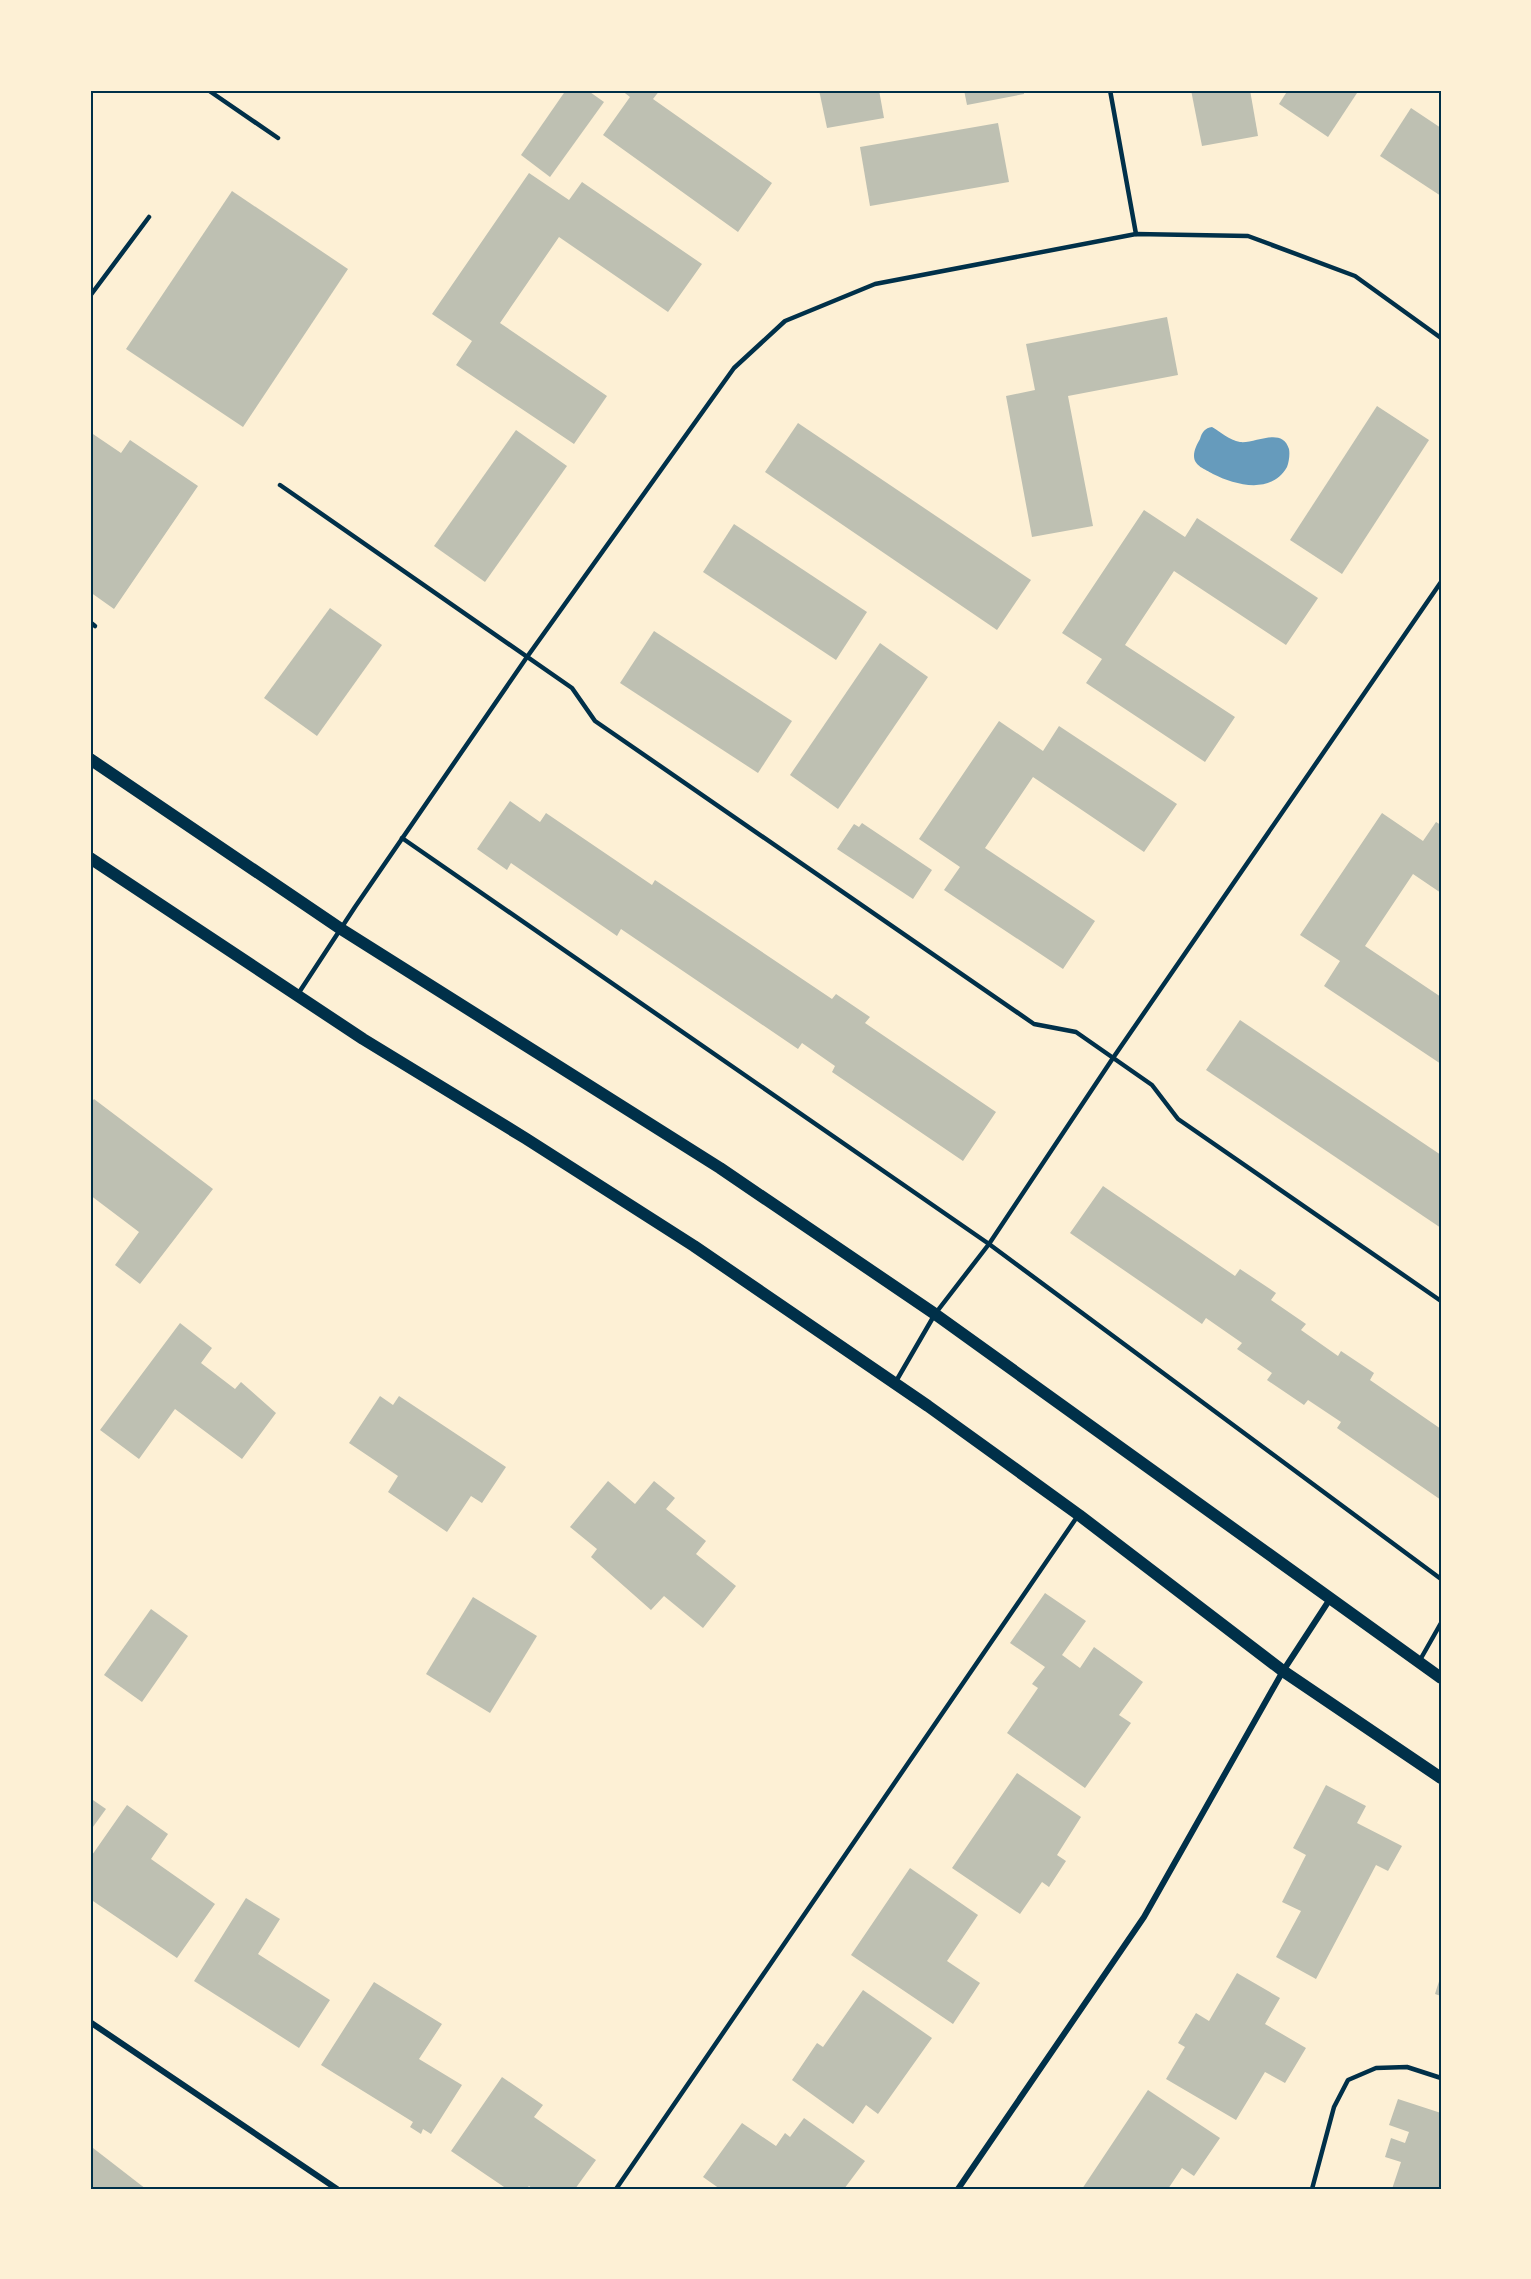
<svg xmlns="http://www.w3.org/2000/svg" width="1531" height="2279" font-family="'Libre Baskerville',serif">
<rect width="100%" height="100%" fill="#fdf0d5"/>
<path fill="#669bbc" d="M 1212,427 C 1221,432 1229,440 1240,442 C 1255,444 1282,426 1289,449 C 1290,454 1289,462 1287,467 C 1271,495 1235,485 1213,474 C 1205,469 1194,466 1194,456 C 1194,450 1197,444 1200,439 C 1202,432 1205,428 1212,427 Z"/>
<g fill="#bec0b2">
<polygon points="566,90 587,90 604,102 550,177 521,155"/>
<polygon points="621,90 660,90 653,99 772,183 738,232 603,135 630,97"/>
<polygon points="819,90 879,90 884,118 827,128"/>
<polygon points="964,90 1024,90 1024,94 967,105"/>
<polygon points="1191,90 1250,90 1258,136 1202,146"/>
<polygon points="1288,90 1359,90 1328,137 1279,104"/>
<polygon points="1411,108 1441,128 1441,196 1380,156"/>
<polygon points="998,123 1009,182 870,206 860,147"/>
<polygon points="529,173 569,200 582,182 702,264 668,312 559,237 500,323 607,396 574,444 456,365 472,341 432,314"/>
<polygon points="232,191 348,269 243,427 126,349"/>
<polygon points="1167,317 1178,375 1068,396 1093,526 1032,537 1006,396 1035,390 1026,344"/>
<polygon points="1377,406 1429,440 1342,574 1290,540"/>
<polygon points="798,423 1031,580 997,630 765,472"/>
<polygon points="516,430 567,466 485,582 434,546"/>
<polygon points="90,432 121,453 130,440 198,486 114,609 90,592"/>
<polygon points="1144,510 1185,537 1197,518 1318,598 1286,645 1174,571 1125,645 1235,717 1205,762 1086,683 1102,659 1062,633"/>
<polygon points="734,524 867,612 836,660 703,572"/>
<polygon points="330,608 382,645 317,736 264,698"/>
<polygon points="654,631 792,721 758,773 620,683"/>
<polygon points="880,643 928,677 838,809 790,775"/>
<polygon points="999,721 1043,751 1059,726 1177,804 1144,852 1033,777 985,848 1095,921 1063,969 944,890 960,867 919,839"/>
<polygon points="510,801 540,822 546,813 652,885 655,880 832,999 836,994 870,1017 865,1023 996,1112 963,1161 832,1072 835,1066 802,1043 798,1049 621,929 617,936 511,863 507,870 477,849"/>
<polygon points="1382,813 1423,841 1436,822 1441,825 1441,893 1413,874 1365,946 1441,997 1441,1064 1324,986 1340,961 1300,935"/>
<polygon points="862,823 932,870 913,899 837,849 854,824 859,827"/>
<polygon points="1240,1020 1441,1155 1441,1228 1206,1070"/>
<polygon points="94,1099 213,1189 140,1284 115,1265 139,1232 90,1195 90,1104"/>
<polygon points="1103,1186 1235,1276 1240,1269 1276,1293 1271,1300 1306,1324 1301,1330 1338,1356 1341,1351 1374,1373 1370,1380 1441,1429 1441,1500 1337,1428 1341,1422 1308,1400 1304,1405 1267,1380 1272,1373 1237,1349 1242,1343 1206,1318 1202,1324 1070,1233"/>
<polygon points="180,1323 212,1348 201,1363 235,1389 241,1382 276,1413 242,1459 175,1409 139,1459 100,1430"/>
<polygon points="380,1396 393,1405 399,1396 506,1467 482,1503 471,1496 447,1532 388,1492 398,1476 349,1443"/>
<polygon points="608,1481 635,1504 654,1481 675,1498 666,1509 706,1541 696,1554 736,1586 703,1628 664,1596 651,1610 591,1557 597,1549 570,1527"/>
<polygon points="1045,1593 1086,1621 1062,1655 1080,1668 1094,1647 1143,1682 1119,1715 1131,1723 1085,1788 1007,1733 1038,1688 1032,1684 1045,1667 1010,1643"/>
<polygon points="473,1597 537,1636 490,1713 426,1674"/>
<polygon points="151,1609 188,1636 142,1702 104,1675"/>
<polygon points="1017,1773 1081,1817 1057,1855 1066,1861 1049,1887 1042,1882 1020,1914 952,1868"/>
<polygon points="1326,1785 1366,1806 1357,1823 1402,1846 1388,1871 1376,1865 1316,1979 1276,1957 1301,1911 1282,1902 1306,1855 1293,1848"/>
<polygon points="90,1798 106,1809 90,1831"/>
<polygon points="127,1805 168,1834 151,1859 215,1904 177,1958 90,1899 90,1858"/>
<polygon points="910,1868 978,1915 947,1961 980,1983 953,2024 851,1955"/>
<polygon points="246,1898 280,1919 258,1954 330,2000 299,2048 194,1981"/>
<polygon points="1237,1973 1280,1998 1265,2024 1306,2048 1285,2083 1265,2072 1236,2120 1166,2079 1185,2047 1178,2043 1196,2013 1209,2021"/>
<polygon points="1441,1975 1441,1996 1435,1994"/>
<polygon points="374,1982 442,2024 419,2059 462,2085 431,2134 423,2129 421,2134 410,2127 413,2122 321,2065"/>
<polygon points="863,1990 932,2038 878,2114 866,2105 853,2124 792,2080 817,2043 823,2047"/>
<polygon points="502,2077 543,2105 534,2117 596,2160 575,2189 533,2189 529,2186 526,2189 507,2189 451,2151"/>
<polygon points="1148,2090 1220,2138 1194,2176 1182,2168 1168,2189 1082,2189"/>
<polygon points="1398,2099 1441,2113 1441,2189 1392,2189 1401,2162 1385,2157 1391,2138 1405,2143 1409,2132 1389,2125"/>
<polygon points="804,2118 865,2161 844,2189 720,2189 703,2177 742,2123 776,2146 785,2133 790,2137"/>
<polygon points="93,2148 146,2189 90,2189 90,2153"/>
</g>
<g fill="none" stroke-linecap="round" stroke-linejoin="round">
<g stroke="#003049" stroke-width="4.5">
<polyline points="208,90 278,138"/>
<polyline points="1110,90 1136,234"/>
<polyline points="90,296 149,217"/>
<polyline points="280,485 572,688 595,721 1034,1024 1076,1032 1152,1085 1178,1119 1441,1301"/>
<polyline points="90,622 95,626"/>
<polyline points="402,838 989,1244 1441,1579"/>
<polyline points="298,994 355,907 527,657 734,368 785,321 875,284 1136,234 1248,236 1355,276 1441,338"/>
<polyline points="895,1383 935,1314 989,1244 1113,1058 1441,582"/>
<polyline points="1420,1660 1441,1623"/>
<polyline points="616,2189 1077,1517"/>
<polyline points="1312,2189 1334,2107 1348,2080 1376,2068 1407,2067 1441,2078"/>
</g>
<g stroke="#003049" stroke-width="6">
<polyline points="90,2022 337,2189"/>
<polyline points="958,2189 1144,1917 1283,1671 1330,1599"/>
</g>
<g stroke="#003049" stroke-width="12">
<polyline points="90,759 341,929 720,1168 935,1314 1441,1678"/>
<polyline points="90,858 363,1039 525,1138 694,1246 928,1406 1079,1515 1283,1671 1441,1778"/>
</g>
</g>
<rect width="1531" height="2279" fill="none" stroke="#fdf0d5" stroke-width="183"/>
<rect x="92" y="92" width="1348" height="2096" fill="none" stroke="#003049" stroke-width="2"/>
</svg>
